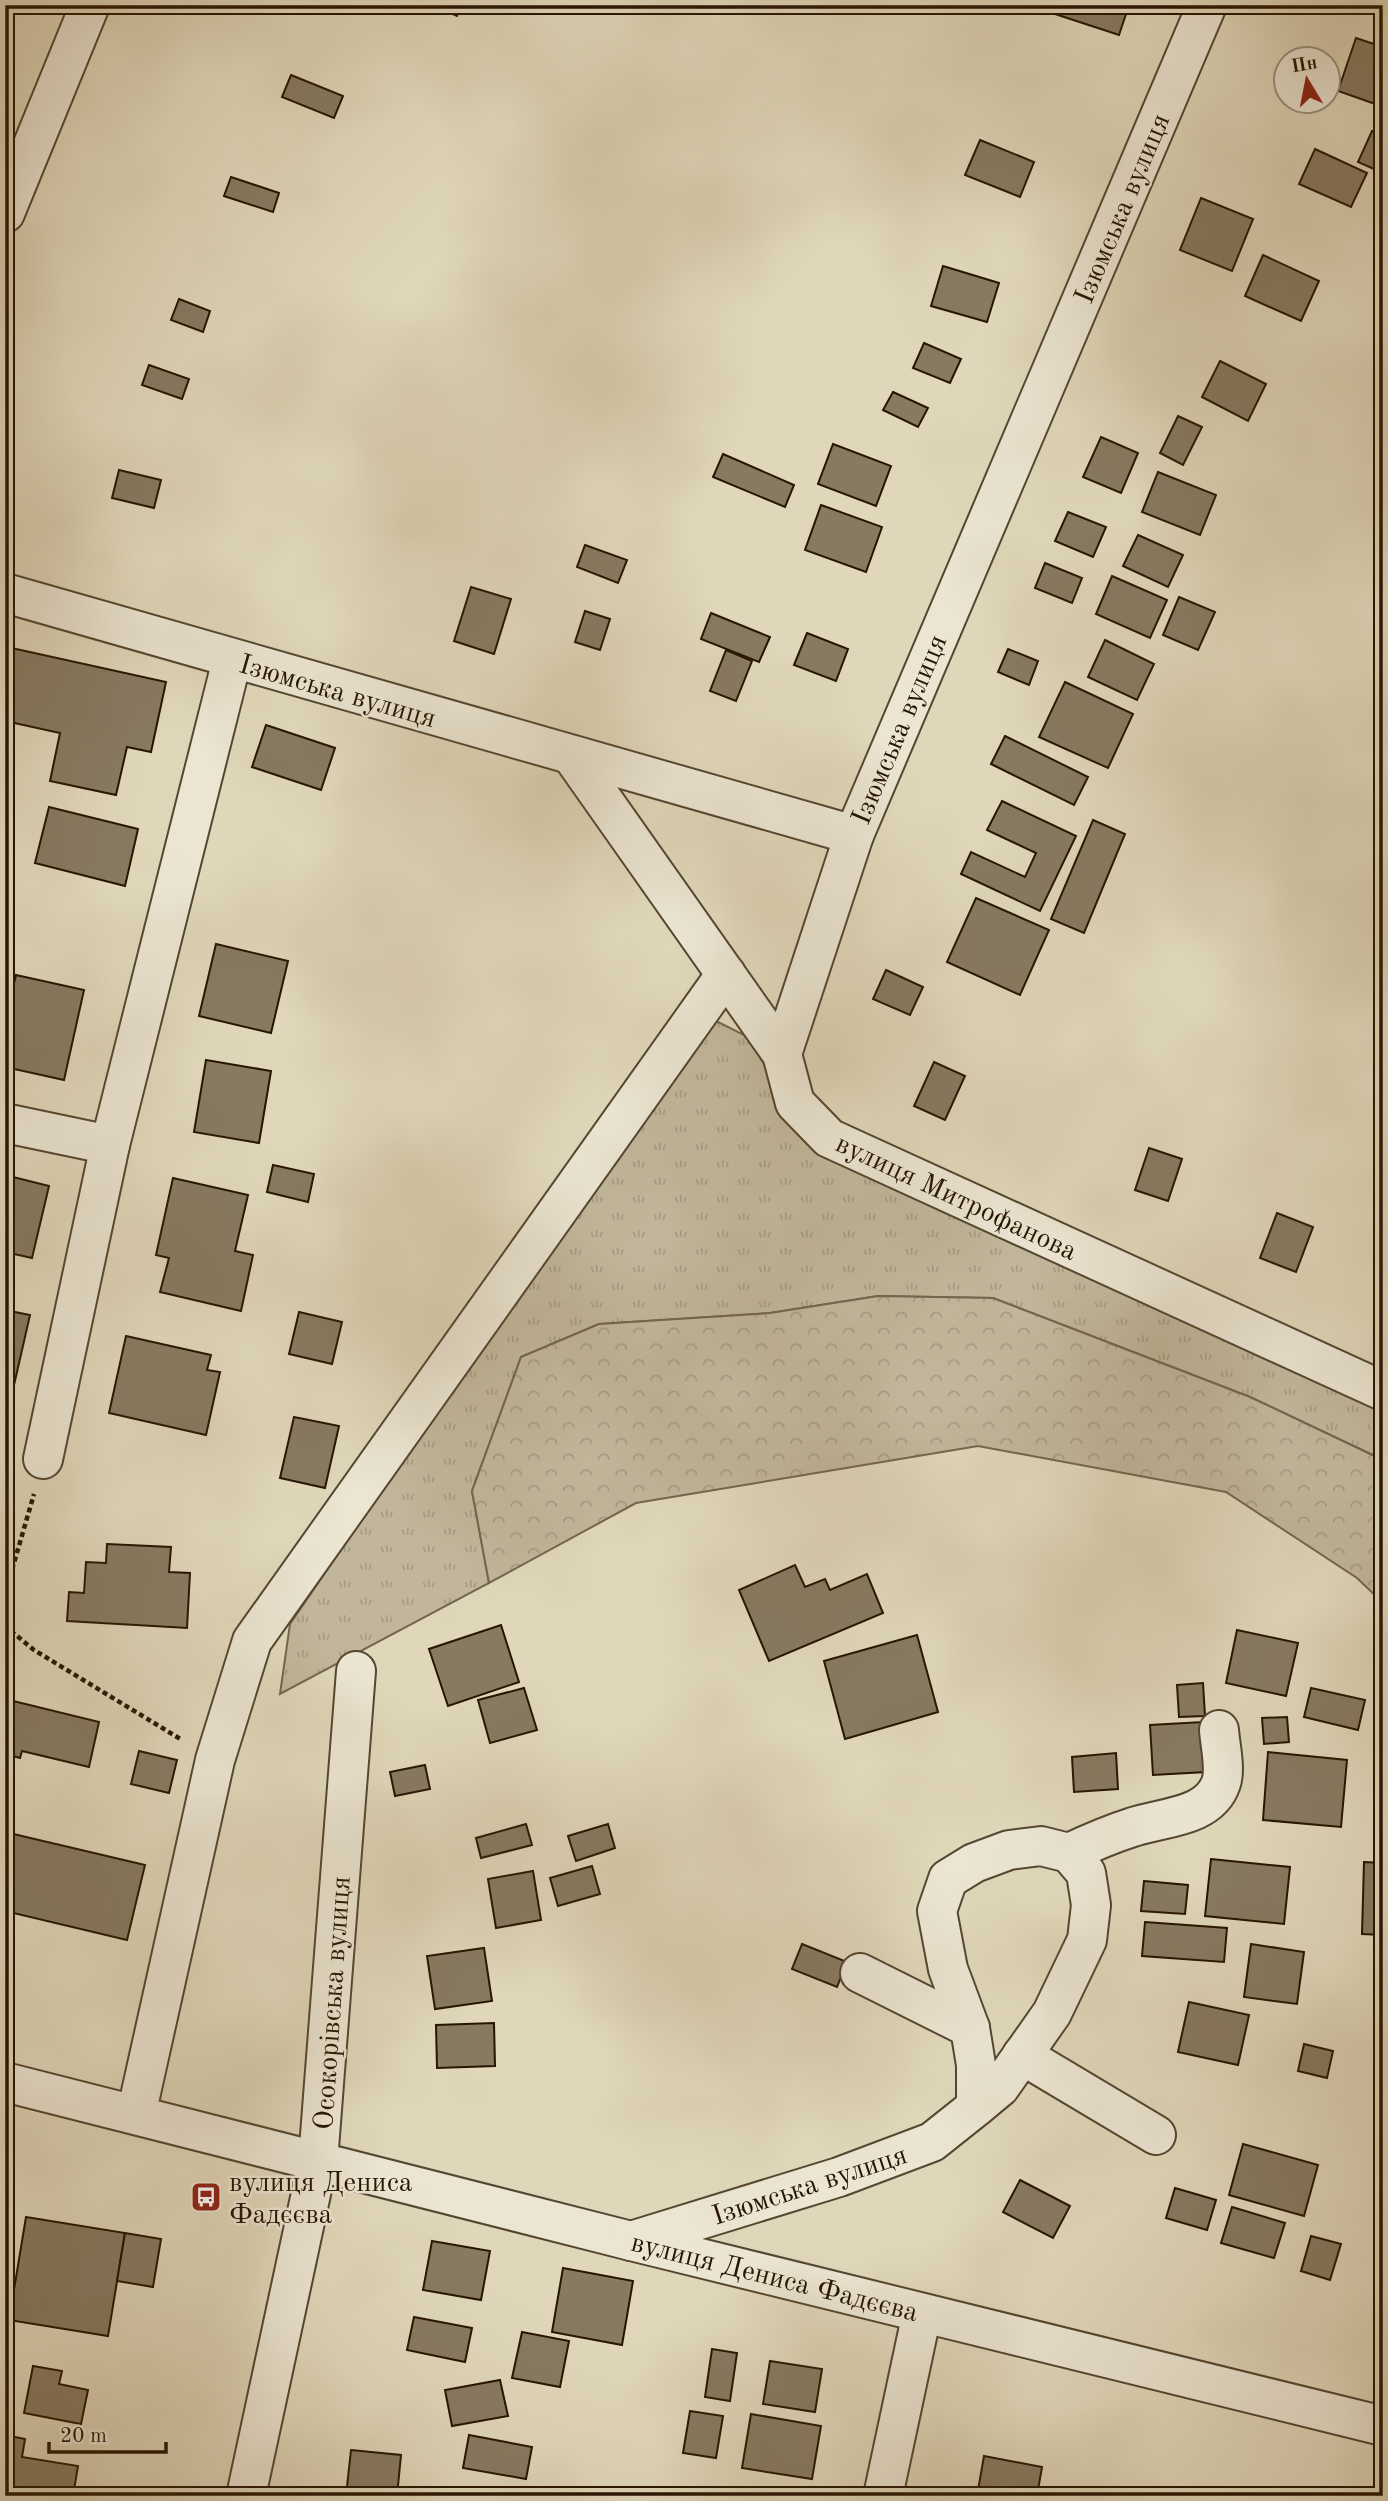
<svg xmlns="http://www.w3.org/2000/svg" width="1388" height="2501" font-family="'Old Standard TT',serif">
<defs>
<pattern id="grass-tufts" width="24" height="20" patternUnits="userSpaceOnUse" patternTransform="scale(1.75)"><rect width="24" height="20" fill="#c1b69b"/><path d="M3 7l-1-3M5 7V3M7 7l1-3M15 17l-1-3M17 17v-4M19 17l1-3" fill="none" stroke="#a69c84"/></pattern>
<pattern id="forest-crowns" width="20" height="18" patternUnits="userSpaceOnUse" patternTransform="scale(1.75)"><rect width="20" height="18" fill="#c1b69b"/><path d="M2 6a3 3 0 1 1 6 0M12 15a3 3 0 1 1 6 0" fill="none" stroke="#a69c84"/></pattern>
</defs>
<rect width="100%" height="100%" fill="#e0d7ba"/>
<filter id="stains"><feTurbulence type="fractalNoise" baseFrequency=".00286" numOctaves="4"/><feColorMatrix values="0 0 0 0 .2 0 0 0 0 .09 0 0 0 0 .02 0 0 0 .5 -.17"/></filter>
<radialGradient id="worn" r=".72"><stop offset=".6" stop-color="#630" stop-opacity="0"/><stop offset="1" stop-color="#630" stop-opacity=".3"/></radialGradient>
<polygon fill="url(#grass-tufts)" stroke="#74664e" stroke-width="2" points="712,1019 782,1054 795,1103 1383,1391 1383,1460 1250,1397 993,1298 878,1296 770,1313 599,1324 521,1357 472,1491 489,1583 280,1694 290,1624 435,1412"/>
<polygon fill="url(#forest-crowns)" stroke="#74664e" stroke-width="2" points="878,1296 993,1298 1250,1397 1383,1460 1383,1603 1357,1578 1226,1492 978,1446 636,1503 489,1583 472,1491 521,1357 599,1324 770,1313"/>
<g fill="#877a62" stroke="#271502" stroke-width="2">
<polygon points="432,5 461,5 457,16"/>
<polygon points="1048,5 1129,5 1119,35 1046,11"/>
<polygon points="1356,38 1383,47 1381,106 1338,91"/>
<polygon points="291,75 343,96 334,118 282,97"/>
<polygon points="1372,131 1383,136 1383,173 1358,162"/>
<polygon points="980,140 1034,162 1020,197 965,175"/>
<polygon points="1315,149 1367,173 1351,207 1299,184"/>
<polygon points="231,177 279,193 273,212 224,196"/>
<polygon points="1201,198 1253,219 1232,271 1180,250"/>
<polygon points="1263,255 1319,281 1301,321 1245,296"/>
<polygon points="943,266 999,283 987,322 931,306"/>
<polygon points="179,299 210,311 203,332 171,320"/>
<polygon points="924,343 961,359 950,383 913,368"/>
<polygon points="1220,361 1266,384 1248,421 1202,397"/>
<polygon points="149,365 189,379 182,399 142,385"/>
<polygon points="893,392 928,408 918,427 883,410"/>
<polygon points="1178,416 1202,427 1183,465 1160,453"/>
<polygon points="1101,437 1138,453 1121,493 1083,477"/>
<polygon points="833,444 891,466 876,506 818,484"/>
<polygon points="723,454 794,485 785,507 713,477"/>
<polygon points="119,470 161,480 154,508 112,498"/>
<polygon points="1158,472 1216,495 1200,535 1142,512"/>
<polygon points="821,505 882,527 866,572 805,550"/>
<polygon points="1068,512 1106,527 1093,557 1055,541"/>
<polygon points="1138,535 1183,555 1168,587 1123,566"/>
<polygon points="585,545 627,560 618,583 577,567"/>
<polygon points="1045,563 1082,578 1072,603 1035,588"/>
<polygon points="1112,576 1167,600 1150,638 1096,614"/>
<polygon points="471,587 511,599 494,654 454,641"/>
<polygon points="1179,597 1215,612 1198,650 1163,635"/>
<polygon points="585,611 610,619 600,650 575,642"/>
<polygon points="711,613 770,637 759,662 701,639"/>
<polygon points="807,633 848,649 836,681 794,665"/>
<polygon points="1105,640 1154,664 1137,700 1088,677"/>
<polygon points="7,647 166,682 151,752 127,747 116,795 50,781 60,733 5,721"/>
<polygon points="1008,649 1038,661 1029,685 998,672"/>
<polygon points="726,650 752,661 736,701 710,691"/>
<polygon points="1065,682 1133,714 1108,768 1039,737"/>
<polygon points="266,725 335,748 321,790 252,767"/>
<polygon points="1005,736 1088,777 1074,805 991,764"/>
<polygon points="1002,801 1076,836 1040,911 961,874 971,852 1025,877 1036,853 987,830"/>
<polygon points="49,807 138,829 125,886 35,863"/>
<polygon points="1093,820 1125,834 1084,933 1051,919"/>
<polygon points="976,898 1049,930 1020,995 947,962"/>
<polygon points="216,944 288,961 271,1033 199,1016"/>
<polygon points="886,970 923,987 910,1015 873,999"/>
<polygon points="16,975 84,990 64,1080 5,1067 5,1020"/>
<polygon points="206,1060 271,1071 259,1143 194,1132"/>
<polygon points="934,1062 965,1076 945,1120 914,1106"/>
<polygon points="1149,1148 1182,1159 1168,1201 1135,1190"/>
<polygon points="273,1165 314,1174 308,1202 267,1192"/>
<polygon points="5,1175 49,1186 32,1258 5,1252"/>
<polygon points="173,1178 248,1195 235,1251 253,1255 241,1311 160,1292 169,1258 156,1255"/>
<polygon points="1277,1213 1313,1227 1296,1272 1260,1258"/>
<polygon points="5,1310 30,1315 9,1407 5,1406"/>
<polygon points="299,1312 342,1322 332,1364 289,1354"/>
<polygon points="126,1336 211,1355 207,1370 220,1372 206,1435 109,1413"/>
<polygon points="294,1417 339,1426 325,1488 280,1478"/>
<polygon points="107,1544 171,1547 169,1572 190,1573 187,1628 67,1621 69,1592 84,1593 86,1562 106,1563"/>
<polygon points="795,1565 805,1587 825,1579 830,1590 867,1574 883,1613 769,1661 739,1590"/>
<polygon points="501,1625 519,1682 448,1706 429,1649"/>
<polygon points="1237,1630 1298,1643 1286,1696 1226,1683"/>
<polygon points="917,1635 938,1712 845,1739 824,1661"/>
<polygon points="1203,1683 1205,1716 1179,1717 1177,1685"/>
<polygon points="524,1688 537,1730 490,1743 478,1700"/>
<polygon points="1311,1688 1365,1700 1358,1730 1304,1717"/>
<polygon points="5,1699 99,1722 89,1767 22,1751 20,1758 5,1754"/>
<polygon points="1287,1717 1289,1742 1264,1744 1262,1718"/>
<polygon points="1203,1722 1206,1772 1153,1775 1150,1725"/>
<polygon points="139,1751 177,1760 169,1793 131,1784"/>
<polygon points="1268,1752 1347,1760 1341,1827 1263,1820"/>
<polygon points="1116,1753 1118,1789 1074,1792 1072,1757"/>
<polygon points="425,1765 430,1789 395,1796 390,1772"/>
<polygon points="526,1824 532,1845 481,1858 476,1838"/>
<polygon points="608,1824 615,1848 576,1861 568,1836"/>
<polygon points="5,1832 145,1865 127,1940 5,1911"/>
<polygon points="1211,1859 1290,1867 1284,1924 1205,1916"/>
<polygon points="1364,1862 1383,1863 1383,1935 1362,1934"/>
<polygon points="592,1866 600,1894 558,1906 550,1878"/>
<polygon points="533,1871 541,1920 496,1928 488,1879"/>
<polygon points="1144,1881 1188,1885 1185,1914 1141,1911"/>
<polygon points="1145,1922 1227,1928 1224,1962 1142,1956"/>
<polygon points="802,1944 847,1962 837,1987 792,1969"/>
<polygon points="1251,1944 1304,1952 1297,2004 1244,1997"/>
<polygon points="484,1948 492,2001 435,2009 427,1956"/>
<polygon points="1189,2002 1249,2015 1238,2065 1178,2052"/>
<polygon points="494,2023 495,2066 437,2068 436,2025"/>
<polygon points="1304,2044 1333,2051 1327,2078 1298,2071"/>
<polygon points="1243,2144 1318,2165 1304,2216 1229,2195"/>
<polygon points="1020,2180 1070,2206 1053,2238 1003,2212"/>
<polygon points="1175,2188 1216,2200 1207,2230 1166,2218"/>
<polygon points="1232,2207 1285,2223 1274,2258 1221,2243"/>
<polygon points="26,2217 125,2233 108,2336 9,2320"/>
<polygon points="125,2233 161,2239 153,2287 117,2281"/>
<polygon points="1311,2236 1341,2244 1330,2280 1301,2271"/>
<polygon points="432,2241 490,2251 481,2300 423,2290"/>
<polygon points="563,2268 633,2281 622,2345 552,2332"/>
<polygon points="414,2317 472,2328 465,2362 407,2350"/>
<polygon points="522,2332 569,2341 560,2387 512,2378"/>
<polygon points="712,2349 737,2353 730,2401 705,2397"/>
<polygon points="770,2361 822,2369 815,2412 763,2404"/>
<polygon points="33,2366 62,2371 59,2384 88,2390 81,2424 24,2413"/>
<polygon points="500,2380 508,2416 452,2426 445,2390"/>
<polygon points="690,2411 723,2416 716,2458 683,2453"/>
<polygon points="751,2414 821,2426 812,2479 742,2468"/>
<polygon points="5,2435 25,2439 22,2457 78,2466 73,2496 5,2496"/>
<polygon points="469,2435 532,2447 526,2479 463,2468"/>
<polygon points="351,2450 401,2455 397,2496 346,2496"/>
<polygon points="984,2456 1042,2467 1037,2496 977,2496"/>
<polygon points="765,2488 810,2496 763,2496"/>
</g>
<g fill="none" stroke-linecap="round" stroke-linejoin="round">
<g stroke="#554630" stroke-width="42">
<g id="minor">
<polyline points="5,213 90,5"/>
<polyline points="5,593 854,835 1207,5"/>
<polyline points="572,756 782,1054"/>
<polyline points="854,835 782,1054 795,1103 829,1138 1383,1391"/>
<polyline points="5,1123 110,1145"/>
<polyline points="43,1459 110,1145 232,660"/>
<path d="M 1069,1853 C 1090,1843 1111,1834 1133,1827 C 1162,1817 1209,1818 1221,1783 C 1226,1769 1220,1745 1219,1730"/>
<polyline points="860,1973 970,2028"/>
<polyline points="1022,2055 1156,2135"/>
<polyline points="5,2082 631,2241 1383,2426"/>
<polyline points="136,2115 215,1760 252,1641 726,974"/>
<polyline points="631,2241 839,2177 932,2142 976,2107 1000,2087 1052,2013 1087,1940 1091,1905 1086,1873 1069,1853 1041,1846 1009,1850 974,1863 948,1879 937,1911 948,1969 970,2028 976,2065 976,2107"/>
<polyline points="246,2496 318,2161 356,1671"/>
<polyline points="883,2496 922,2313"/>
</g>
</g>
<g stroke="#271502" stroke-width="4.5" stroke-dasharray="5 3.5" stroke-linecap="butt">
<polyline points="5,1594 34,1494"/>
<polyline points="5,1615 11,1631 34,1650 182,1740"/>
</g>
<use href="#minor" stroke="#ebe5d2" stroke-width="38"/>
</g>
<defs>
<g id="bus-square" transform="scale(1.575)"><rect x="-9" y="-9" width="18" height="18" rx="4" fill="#8f2418" stroke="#ebe5d2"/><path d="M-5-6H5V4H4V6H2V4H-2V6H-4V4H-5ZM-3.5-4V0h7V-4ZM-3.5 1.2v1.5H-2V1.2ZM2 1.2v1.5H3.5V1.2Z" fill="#fff"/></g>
</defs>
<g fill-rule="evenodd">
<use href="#bus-square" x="206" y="2197"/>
</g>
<g text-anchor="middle" stroke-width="5" stroke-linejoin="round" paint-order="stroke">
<g font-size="28" fill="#271502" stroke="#ebe5d2">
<text transform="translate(1121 208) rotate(-67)" y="10">Ізюмська вулиця</text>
<text transform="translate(338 690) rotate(16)" y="10">Ізюмська вулиця</text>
<text transform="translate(898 729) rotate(-67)" y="10">Ізюмська вулиця</text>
<text transform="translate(957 1196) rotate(25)" y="10">вулиця Митрофанова</text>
<text transform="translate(331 2003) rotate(-86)" y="10">Осокорівська вулиця</text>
<text transform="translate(809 2184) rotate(-18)" y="10">Ізюмська вулиця</text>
<text transform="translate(775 2276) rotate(14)" y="10">вулиця Дениса Фадєєва</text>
</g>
<g font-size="28" fill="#271502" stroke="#ebe5d2" text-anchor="start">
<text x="229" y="2191">вулиця Дениса<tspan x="229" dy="32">Фадєєва</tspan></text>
</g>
</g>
<rect width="1388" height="2501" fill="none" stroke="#e0d7ba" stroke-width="28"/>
<rect x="7" y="7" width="1374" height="2487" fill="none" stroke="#271502" stroke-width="3.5"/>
<rect x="14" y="14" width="1360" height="2473" fill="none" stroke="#271502" stroke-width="2"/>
<g transform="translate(1307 80) rotate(350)"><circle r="33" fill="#ebe5d2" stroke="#9d927f" stroke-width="2"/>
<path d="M0-5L12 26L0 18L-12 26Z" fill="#8f2418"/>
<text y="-10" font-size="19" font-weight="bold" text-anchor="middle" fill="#271502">Пн</text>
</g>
<path d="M49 2442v10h117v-10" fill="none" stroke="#271502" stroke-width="3.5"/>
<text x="60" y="2442" font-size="21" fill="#271502" stroke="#ebe5d2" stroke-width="5" paint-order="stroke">20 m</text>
<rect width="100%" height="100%" filter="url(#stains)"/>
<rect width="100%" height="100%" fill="url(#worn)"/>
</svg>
